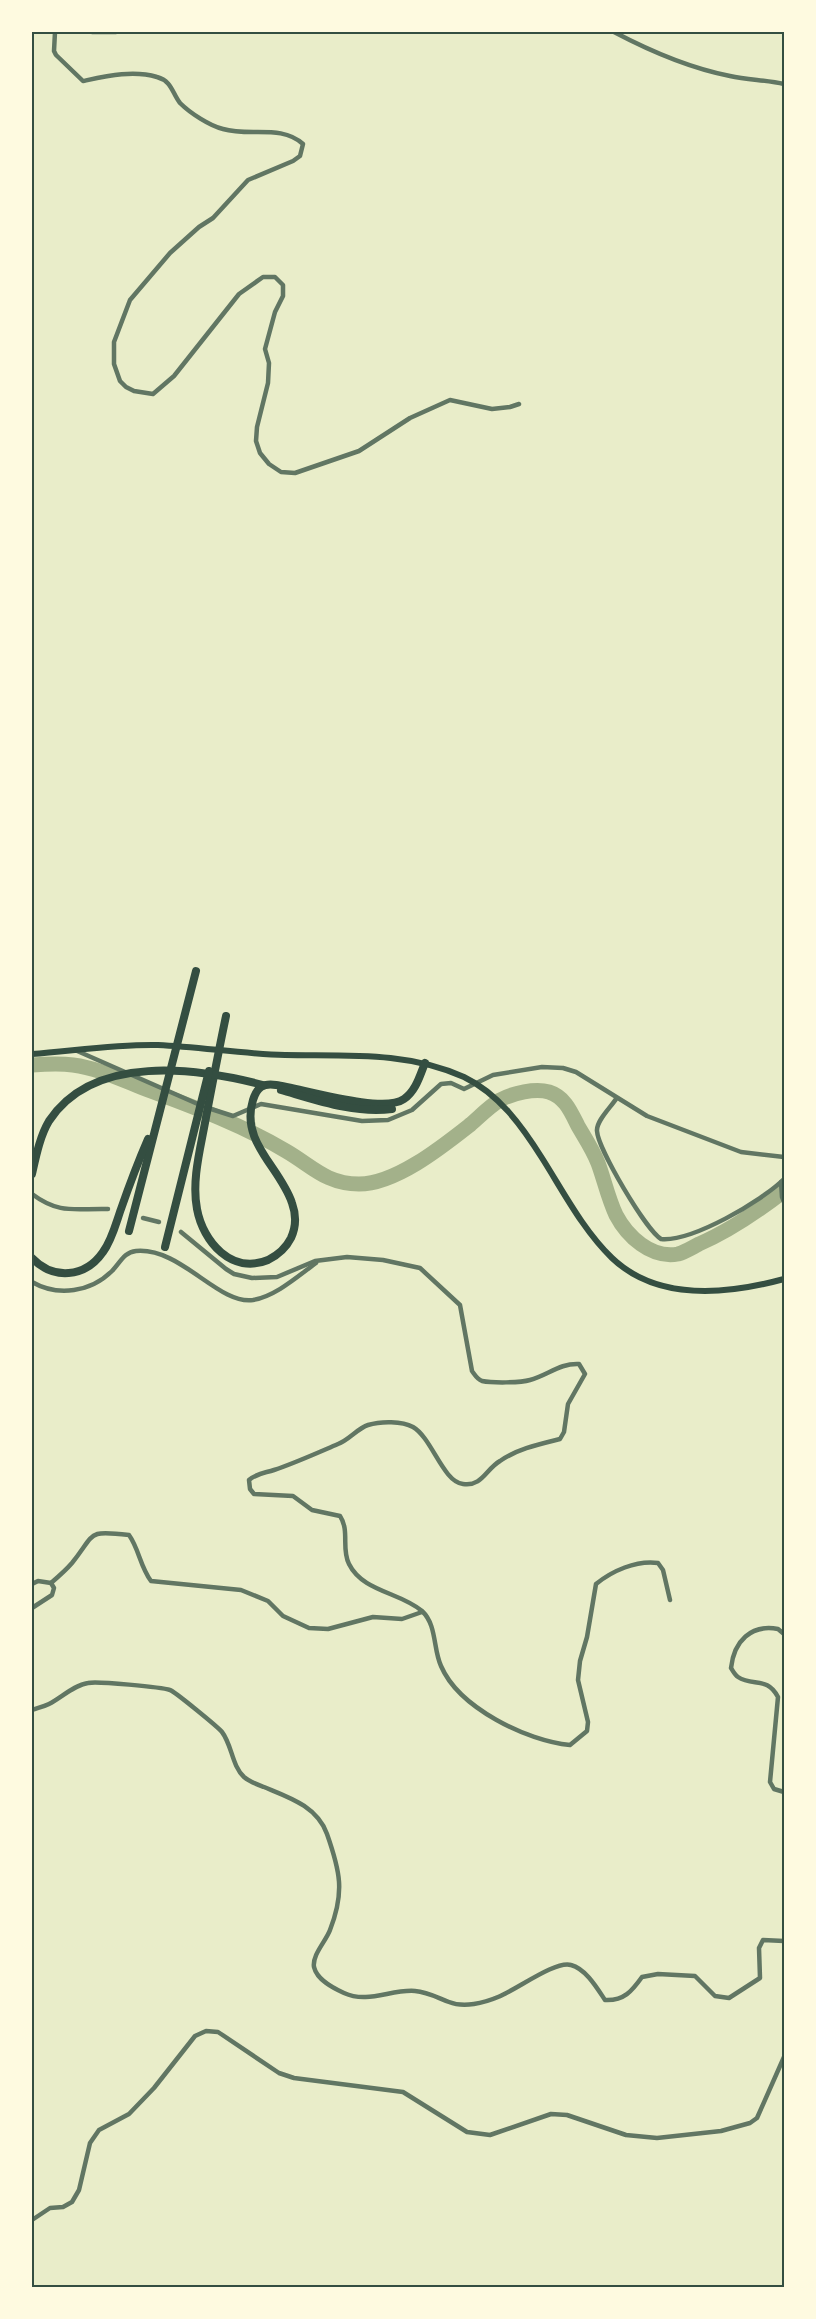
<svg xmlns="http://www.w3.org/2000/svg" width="816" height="2319" font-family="'Crimson Pro',serif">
<rect width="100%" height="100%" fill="#e9edc9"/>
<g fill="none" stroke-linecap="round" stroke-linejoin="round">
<path stroke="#a3b18a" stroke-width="15" d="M 32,1065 C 45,1064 59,1063 73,1065 C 97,1068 120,1079 143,1088 C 191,1106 241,1124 286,1151 C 312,1166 326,1184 359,1184 C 396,1184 443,1146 471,1124 C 480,1116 490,1106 500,1100 C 513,1093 535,1088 549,1092 C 565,1097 571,1112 578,1126 C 585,1138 593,1150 598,1163 C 604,1179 608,1198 616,1215 C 627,1236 651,1259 678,1254 C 685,1252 693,1247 699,1244 C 731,1230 757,1212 784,1191"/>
<g stroke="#617663" stroke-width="4.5">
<path d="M 55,32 L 54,51 L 56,55 L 83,81 C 107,76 133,70 157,77 C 172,81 172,93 180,103 C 190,113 210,126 223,129 C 250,137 281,124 303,144 L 300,156 L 293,161 L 248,180 L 213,218 L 199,227 L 170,253 L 130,300 L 114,342 L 114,364 L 120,381 L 126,387 L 134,391 L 153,394 L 174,376 L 239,294 L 263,277 L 275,277 L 283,285 L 283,296 L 275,312 L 265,349 L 269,363 L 268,383 L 257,427 L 256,441 L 260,453 L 269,464 L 281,472 L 295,473 L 359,451 L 410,418 L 450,400 L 492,409 L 510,407 L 519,404"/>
<polyline points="92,32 116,32"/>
<path d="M 614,32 C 650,51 689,68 730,76 C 748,80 767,80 784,84"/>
<polyline points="75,1050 200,1105"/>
<path d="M 616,1099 C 611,1107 596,1121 597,1131 C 598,1149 646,1230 661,1239 C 692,1242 762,1201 784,1179"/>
<polyline points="208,1108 233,1116 261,1104 362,1121 388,1120 412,1110 441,1084 451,1083 464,1089 493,1075 542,1067 563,1068 576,1072 647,1116 741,1152 784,1157"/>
<polyline points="781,1182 782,1197 784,1202"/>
<path d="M 32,1194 C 60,1215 76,1208 108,1209"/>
<polyline points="143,1218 159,1222"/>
<path d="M 181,1232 L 226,1269 L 234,1274 L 252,1278 L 277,1277 L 315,1261 L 347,1257 L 383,1260 L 420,1268 L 460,1305 L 472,1371 C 475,1375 477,1379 482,1381 C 492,1383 520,1383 530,1380 C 548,1375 560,1363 579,1364 L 585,1374 L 568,1404 L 564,1432 L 560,1439 C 540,1444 517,1449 500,1461 C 486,1469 482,1487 463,1484 C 443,1482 432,1438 413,1427 C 402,1421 381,1421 368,1425 C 358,1428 349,1440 338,1444 C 317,1453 295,1463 274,1470 C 265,1473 257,1473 249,1480 L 250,1489 L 254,1494 L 293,1496 L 312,1510 L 340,1516 C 350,1531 341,1549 349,1564 C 363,1592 400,1592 422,1611 C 437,1625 433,1649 441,1666 C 459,1708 527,1741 570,1745 L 587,1731 L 588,1722 L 578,1680 L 580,1661 L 587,1637 L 596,1584 C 612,1571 636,1560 658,1563 L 663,1570 L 670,1600"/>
<path d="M 32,1282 C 58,1297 91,1292 112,1271 C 120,1263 124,1252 136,1251 C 181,1247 218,1305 253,1300 C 276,1296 298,1276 316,1263"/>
<path d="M 51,1583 C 58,1577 66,1570 72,1563 C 96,1533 86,1530 129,1535 C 139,1549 140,1566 151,1581 L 241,1590 L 268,1601 L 283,1616 L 309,1628 L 328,1629 L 373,1617 L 402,1619 L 422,1612"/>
<polyline points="32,1584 38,1581 51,1583"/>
<polyline points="32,1608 52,1595 54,1588 51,1583"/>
<path d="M 784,1634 L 778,1629 C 751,1624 734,1641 731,1668 C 733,1671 735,1675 738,1677 C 753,1687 767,1676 778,1697 L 770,1782 L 774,1789 L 784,1792"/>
<path d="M 32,1710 C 37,1708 43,1707 49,1704 C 61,1698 74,1685 88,1683 C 97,1681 161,1687 170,1690 C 174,1691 218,1727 222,1732 C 232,1745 232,1766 244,1777 C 250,1782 256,1784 264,1787 C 288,1797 317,1806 327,1834 C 340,1871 345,1892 330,1930 C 326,1941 312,1955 314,1967 C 317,1980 333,1988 344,1993 C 368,2004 391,1989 415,1991 C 428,1992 438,1998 449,2002 C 464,2008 484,2003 498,1997 C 516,1990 556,1960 571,1965 C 586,1969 597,1988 605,2000 C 624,2001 632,1991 642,1977 L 658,1974 L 695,1976 L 715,1996 L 729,1998 L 760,1978 L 759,1948 L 763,1940 L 784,1941"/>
<polyline points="32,2220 50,2208 63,2207 72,2202 79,2190 90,2143 99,2130 129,2114 154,2088 195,2036 206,2031 218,2032 279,2073 294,2078 403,2092 467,2132 490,2135 551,2114 567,2115 626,2135 657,2138 721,2131 750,2123 757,2118 784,2057"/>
</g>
<path stroke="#344e41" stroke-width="6" d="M 32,1054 C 73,1051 116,1044 158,1045 C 201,1047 243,1054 285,1055 C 346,1056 407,1051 464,1077 C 499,1094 522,1126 542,1158 C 563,1191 583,1230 612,1258 C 658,1302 729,1294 784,1279"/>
<g stroke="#344e41" stroke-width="8">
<path d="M 226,1016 C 218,1054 211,1091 204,1128 C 199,1154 192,1183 197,1209 C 203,1242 232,1275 268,1260 C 278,1255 286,1248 291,1238 C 296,1227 296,1214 292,1203 C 280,1167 240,1142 253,1100 C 257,1087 263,1083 276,1085 C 303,1089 383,1114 404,1099 C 416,1091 420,1075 425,1063"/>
<path d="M 281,1090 C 316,1100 355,1114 392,1109"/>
<path d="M 32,1174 C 36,1156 40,1136 49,1121 C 94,1053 197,1068 263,1085"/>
<polyline points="129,1231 196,971"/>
<polyline points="165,1247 209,1071"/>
<path d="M 32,1258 C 53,1280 85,1278 103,1252 C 112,1240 116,1223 121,1209 C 129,1186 138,1162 148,1139"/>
</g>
</g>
<rect width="816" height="2319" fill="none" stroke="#fefae0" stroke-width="66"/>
<rect x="33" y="33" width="750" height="2253" fill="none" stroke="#344e41" stroke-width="2"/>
</svg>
